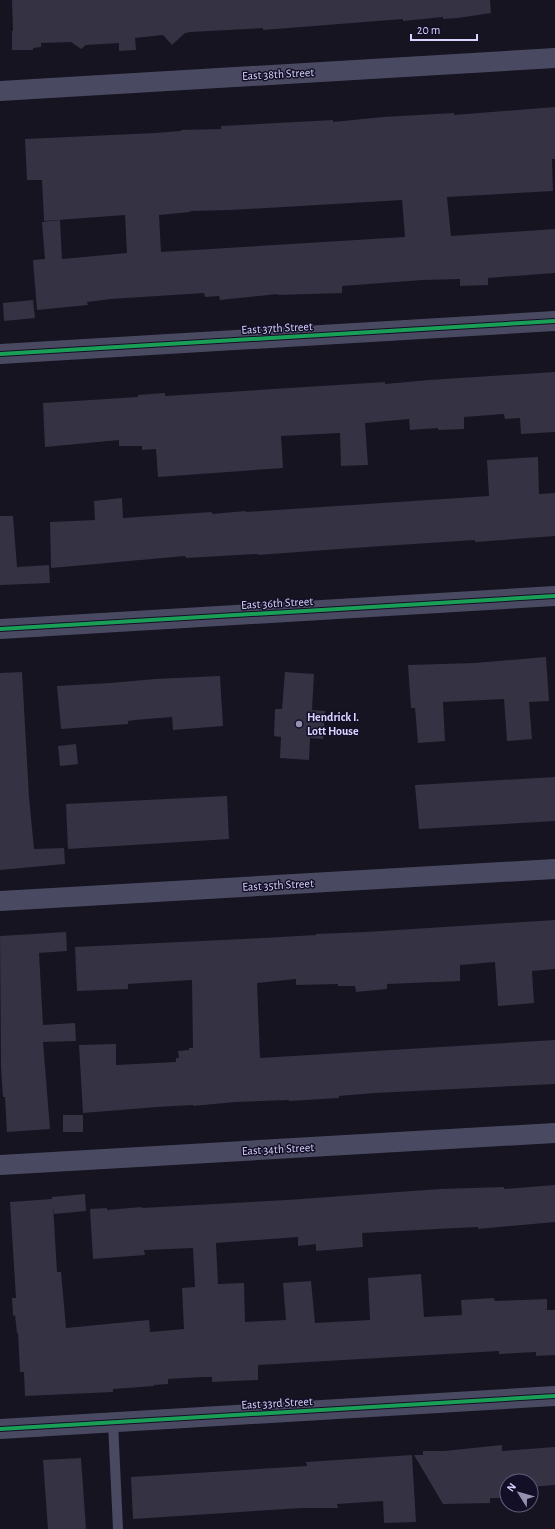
<svg xmlns="http://www.w3.org/2000/svg" width="555" height="1529" font-family="'Alegreya Sans',sans-serif">
<rect width="100%" height="100%" fill="#161421"/>
<g fill="#343243" fill-rule="evenodd">
<polygon points="12,0 490,0 491,13 458,18 443,19 443,17 403,21 403,19 263,30 263,28 191,32 185,33 172,45 163,35 135,38 136,50 119,51 119,43 86,45 81,49 71,42 41,43 41,47 33,48 33,50 12,50 12,31 13,31"/>
<path d="M 555,107 L 555,159 L 552,159 L 553,191 L 447,197 L 451,236 L 555,229 L 555,273 L 488,278 L 488,285 L 460,286 L 460,279 L 423,280 L 342,286 L 342,293 L 278,295 L 278,294 L 220,300 L 219,296 L 205,297 L 204,293 L 111,299 L 87,302 L 88,305 L 37,310 L 33,260 L 45,259 L 42,222 L 60,220 L 62,259 L 127,253 L 125,215 L 44,221 L 42,180 L 27,180 L 25,139 L 155,133 L 181,131 L 181,130 L 221,129 L 221,126 L 333,120 L 333,122 L 383,117 L 454,113 L 454,115 ZM 402,200 L 405,237 L 161,252 L 159,215 L 190,212 L 190,211 L 231,210 Z"/>
<polygon points="33,300 35,318 4,321 3,303"/>
<polygon points="555,372 555,432 521,434 520,418 505,419 504,414 464,417 464,429 438,430 438,428 410,430 409,419 365,423 368,465 341,466 340,433 281,436 283,468 158,477 156,449 142,450 142,446 119,446 119,440 45,447 43,403 138,397 138,395 165,393 165,396 385,382 385,384 429,380"/>
<polygon points="538,457 539,494 555,493 555,536 475,542 475,540 353,548 258,555 258,554 186,558 185,556 51,568 50,522 95,520 94,501 122,498 123,518 212,512 212,514 246,511 246,512 489,496 487,460"/>
<polygon points="0,516 13,516 17,567 49,565 50,583 0,585"/>
<polygon points="546,657 549,701 529,702 532,739 507,741 504,699 443,702 445,741 418,743 415,708 411,708 408,665 475,663"/>
<polygon points="22,672 29,797 34,849 64,848 65,864 0,870 0,673"/>
<polygon points="285,672 314,674 312,710 325,711 323,739 310,738 309,760 280,758 281,737 274,736 275,709 282,709"/>
<polygon points="220,676 223,726 173,730 172,717 135,720 128,721 128,724 61,729 57,686 110,683 155,679"/>
<polygon points="76,744 78,764 60,766 58,746"/>
<polygon points="555,777 555,821 419,829 415,785"/>
<polygon points="227,796 229,839 68,849 66,804"/>
<polygon points="555,920 555,969 532,971 534,1003 498,1006 495,962 460,965 460,981 387,984 387,989 356,992 355,986 338,986 338,984 296,985 296,979 257,983 260,1058 555,1040 555,1084 375,1093 339,1096 339,1098 289,1101 289,1100 235,1102 193,1106 193,1105 157,1107 83,1113 79,1045 116,1044 116,1065 176,1062 176,1058 179,1058 178,1051 189,1050 189,1048 193,1048 192,980 128,984 128,989 77,991 75,947 243,939 316,935 316,934 366,932"/>
<polygon points="66,932 67,951 39,953 43,1025 75,1023 76,1041 43,1042 50,1129 7,1132 5,1097 3,1097 1,1067 0,936"/>
<rect x="63" y="1115" width="20" height="17"/>
<polygon points="555,1185 555,1222 478,1229 478,1227 456,1228 362,1233 363,1247 316,1251 316,1244 298,1246 298,1237 216,1243 218,1284 244,1283 245,1322 286,1320 283,1283 311,1281 315,1323 370,1320 368,1278 421,1274 424,1317 462,1315 461,1300 494,1298 495,1301 547,1299 547,1310 555,1310 555,1355 536,1356 536,1352 499,1354 499,1351 258,1365 258,1380 212,1382 212,1377 202,1377 168,1379 168,1384 154,1385 154,1386 113,1389 113,1392 25,1396 24,1372 20,1372 18,1333 17,1333 15,1315 13,1316 12,1298 16,1298 10,1202 52,1199 52,1197 85,1194 86,1211 54,1214 53,1205 57,1272 61,1272 66,1328 149,1320 150,1332 184,1329 182,1288 195,1287 193,1248 144,1250 145,1255 93,1259 90,1209 107,1208 107,1210 142,1207 142,1208 287,1200 440,1189 504,1187 504,1189"/>
<polygon points="502,1445 502,1451 555,1447 555,1485 531,1487 531,1481 507,1481 506,1498 490,1498 490,1503 443,1504 414,1455 423,1455 423,1451 444,1451"/>
<polygon points="412,1455 416,1522 384,1523 383,1501 337,1504 338,1508 302,1508 133,1519 131,1477 307,1466 306,1462"/>
<polygon points="81,1458 86,1529 48,1529 43,1460"/>
</g>
<g fill="none" stroke-linecap="round" stroke-linejoin="round">
<polyline stroke="#4a4962" stroke-width="10" points="113,1422 118,1529"/>
<g stroke="#4a4962" stroke-width="20">
<polyline points="0,91 555,58"/>
<polyline points="0,354 555,321"/>
<polyline points="0,629 555,596"/>
<polyline points="0,901 555,869"/>
<polyline points="0,1165 555,1133"/>
<polyline points="0,1429 555,1396"/>
</g>
<g stroke="#130f26" stroke-width="6">
<g id="cycleway">
<polyline points="0,354 555,321"/>
<polyline points="0,629 555,596"/>
<polyline points="0,1429 555,1396"/>
</g>
</g>
<use href="#cycleway" stroke="#1a9f57" stroke-width="4"/>
</g>
<circle fill="#9591b1" stroke="#130f26" stroke-width="1.5" cx="299" cy="724" r="4"/>
<g text-anchor="middle" stroke-width="3" stroke-linejoin="round" paint-order="stroke">
<g font-size="12" fill="#d9d4ff" stroke="#130f26">
<text transform="translate(278 74) rotate(-3)" y="4">East 38th Street</text>
<text transform="translate(277 328) rotate(-3)" y="4">East 37th Street</text>
<text transform="translate(277 603) rotate(-3)" y="4">East 36th Street</text>
<text transform="translate(278 885) rotate(-3)" y="4">East 35th Street</text>
<text transform="translate(278 1149) rotate(-3)" y="4">East 34th Street</text>
<text transform="translate(277 1403) rotate(-3)" y="4">East 33rd Street</text>
</g>
<g font-size="12" font-weight="bold" fill="#d9d4ff" stroke="#130f26" text-anchor="start">
<text x="307" y="721">Hendrick I.<tspan x="307" dy="14">Lott House</tspan></text>
</g>
</g>
<g transform="translate(519 1493) rotate(307)"><circle r="19" fill="#130f26" stroke="#625e7d"/>
<path d="M0-3L7 15L0 10L-7 15Z" fill="#9591b1"/>
<text y="-6" font-size="11" font-weight="bold" text-anchor="middle" fill="#d9d4ff">N</text>
</g>
<path d="M411 34v6h66v-6" fill="none" stroke="#d9d4ff" stroke-width="2"/>
<text x="417" y="34" font-size="12" fill="#d9d4ff" stroke="#130f26" stroke-width="3" paint-order="stroke">20 m</text>
</svg>
